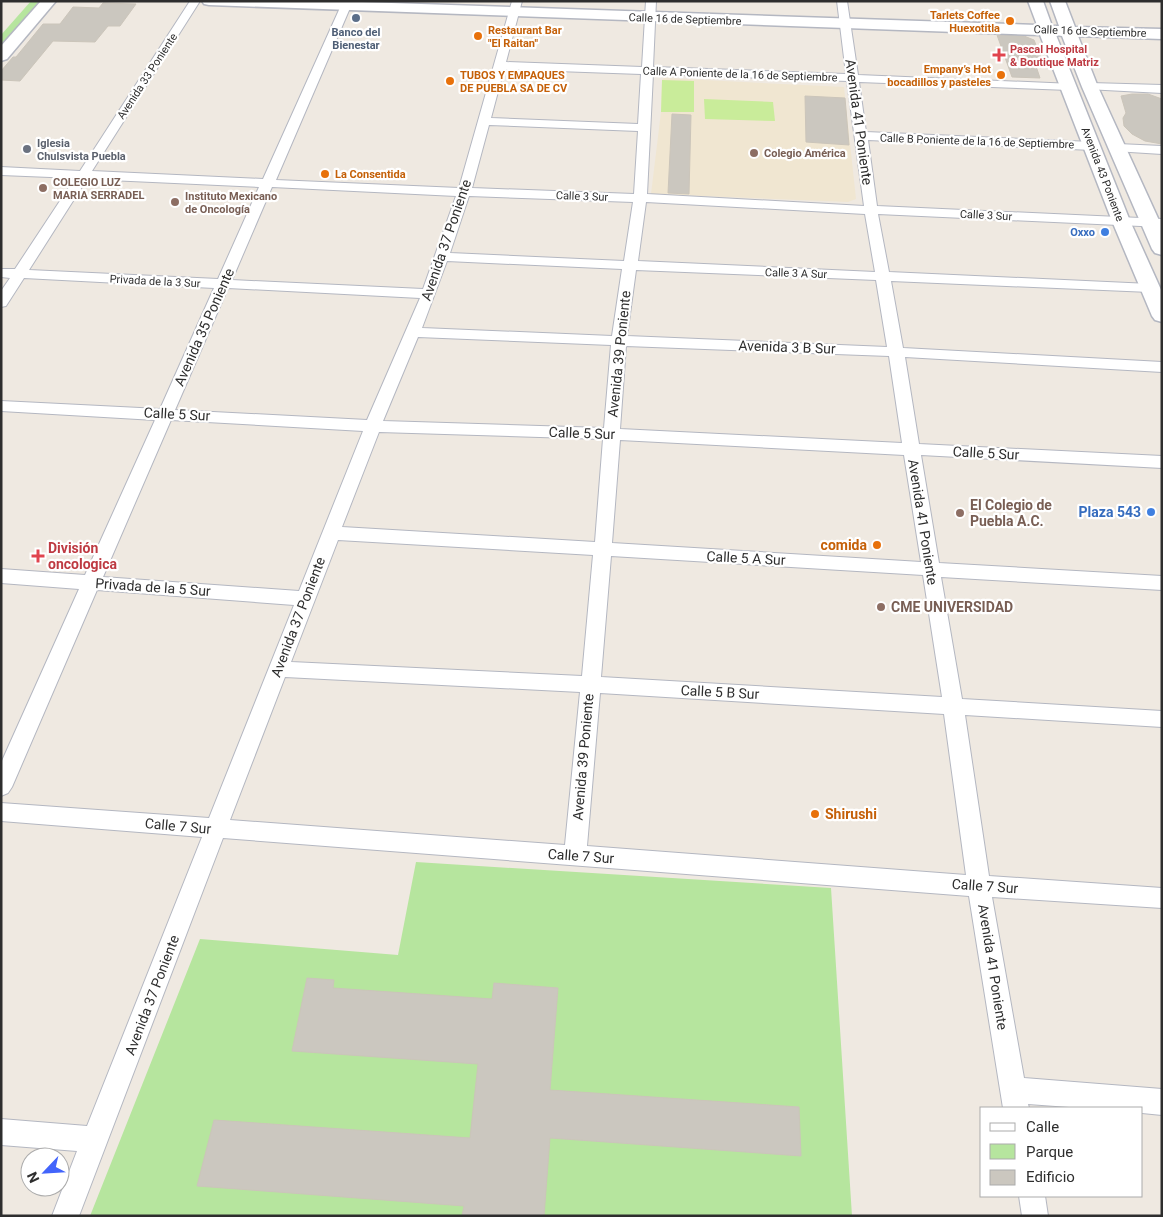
<svg xmlns="http://www.w3.org/2000/svg" width="1163" height="1217" font-family="Roboto,sans-serif">
<rect width="100%" height="100%" fill="#efe9e1"/>
<polygon fill="#f0e6d1" points="664,78 844,87 856,199 848,202 651,194 661,112 662,80"/>
<g fill="#b6e59e">
<polygon points="31,1 47,1 1,52 1,35"/>
<polygon points="416,862 831,888 852,1216 90,1216 200,939 398,955"/>
</g>
<g fill="#c9ec9a">
<polygon points="662,80 694,81 694,112 661,112"/>
<polygon points="704,99 773,102 775,121 705,119"/>
</g>
<g fill="#cbc7bf" stroke="#cbc5ba">
<polygon points="103,3 136,4 120,26 108,26 95,42 53,41 20,81 1,80 1,71 13,57 16,57 43,24 60,24 73,7 99,8"/>
<polygon points="997,35 1024,36 1034,40 1043,63 1035,63 1040,78 1012,77"/>
<polygon points="1132,94 1148,94 1162,99 1162,144 1145,141 1132,134 1124,126 1123,118 1126,113 1121,96"/>
<polygon points="805,96 845,98 849,145 806,142"/>
<polygon points="672,114 691,115 689,194 668,193"/>
<polygon points="307,978 334,980 333,988 492,999 494,983 558,988 550,1090 799,1107 801,1156 550,1138 544,1216 462,1216 464,1206 197,1186 214,1120 470,1138 478,1064 292,1051"/>
</g>
<g fill="none" stroke-linecap="round" stroke-linejoin="round">
<g stroke="#b4b7c1" stroke-width="2">
<g id="street">
<path d="M 190,1 L 200,1 L 92,171 L 263,179 L 343,1 L 353,1 L 276,180 L 459,188 L 512,1 L 522,1 L 506,62 L 642,67 L 646,1 L 656,1 L 653,67 L 846,74 L 837,1 L 847,1 L 858,75 L 1073,84 L 1075,86 L 1069,90 L 859,82 L 866,132 L 1092,142 L 1098,146 L 1092,150 L 868,140 L 877,206 L 1162,219 L 1162,227 L 878,214 L 889,272 L 1150,284 L 1155,285 L 1157,288 L 1155,291 L 1150,292 L 891,281 L 903,348 L 1162,362 L 1162,372 L 905,357 L 919,444 L 1162,456 L 1162,468 L 921,455 L 939,563 L 1162,576 L 1162,590 L 941,577 L 962,699 L 1162,711 L 1162,727 L 965,715 L 989,876 L 1162,888 L 1162,908 L 992,897 L 1024,1078 L 1162,1089 L 1162,1115 L 1142,1113 L 1142,1108 L 1083,1108 L 1028,1104 L 1029,1108 L 1003,1108 L 969,896 L 223,838 L 79,1216 L 52,1216 L 77,1151 L 1,1145 L 1,1119 L 87,1126 L 202,837 L 1,821 L 1,803 L 209,818 L 294,605 L 97,590 L 12,787 L 8,793 L 1,796 L 1,763 L 79,589 L 1,583 L 1,569 L 85,575 L 155,420 L 1,411 L 1,401 L 160,409 L 214,288 L 24,278 L 6,306 L 1,307 L 1,291 L 10,278 L 1,277 L 1,269 L 15,269 L 75,178 L 1,175 L 1,167 L 80,171 ZM 504,69 L 641,74 L 638,124 L 491,118 ZM 653,74 L 847,81 L 864,206 L 647,194 ZM 489,125 L 638,131 L 634,194 L 472,188 ZM 87,179 L 259,187 L 218,279 L 29,270 ZM 272,187 L 456,196 L 423,289 L 232,280 ZM 469,196 L 633,202 L 624,261 L 450,253 ZM 646,202 L 865,214 L 875,272 L 638,261 ZM 447,261 L 622,269 L 612,336 L 422,328 ZM 636,270 L 876,280 L 887,347 L 627,336 ZM 228,288 L 420,298 L 367,420 L 175,410 ZM 418,337 L 611,345 L 604,428 L 383,421 ZM 626,346 L 889,356 L 902,443 L 620,429 ZM 171,420 L 363,431 L 299,591 L 103,577 ZM 379,432 L 603,439 L 595,542 L 342,527 ZM 620,440 L 904,455 L 921,562 L 612,543 ZM 338,540 L 593,555 L 582,676 L 291,662 ZM 611,556 L 923,575 L 942,697 L 601,677 ZM 285,677 L 580,692 L 565,845 L 230,820 ZM 600,693 L 944,714 L 966,875 L 587,846 Z"/>
<polygon points="1090,83 1162,85 1162,93 1086,89 1084,87"/>
<polygon points="1118,144 1162,146 1162,154 1114,151 1112,148"/>
<polygon points="1019,1196 1045,1196 1048,1216 1022,1216"/>
</g>
</g>
<g stroke="#b4b7c1" stroke-width="3">
<g id="secondary">
<polygon points="41,1 56,1 7,59 1,61 1,46"/>
<polygon points="202,1 332,1 1037,25 1028,1 1043,1 1052,26 1059,26 1050,1 1065,1 1075,27 1162,29 1162,39 1078,36 1098,87 1162,227 1162,255 1155,253 1152,249 1082,87 1062,36 1056,35 1130,221 1162,292 1162,322 1155,320 1152,316 1112,221 1040,35 209,5 204,4"/>
</g>
</g>
<use href="#street" fill="#fff" fill-rule="evenodd"/>
<use href="#secondary" fill="#fff" fill-rule="evenodd"/>
</g>
<circle fill="#5c6f8a" stroke="#fff" stroke-width="2" cx="356" cy="18" r="5"/>
<g fill="#e8710a" stroke="#fff" stroke-width="2">
<circle cx="1010" cy="21" r="5"/>
<circle cx="478" cy="36" r="5"/>
<circle cx="1001" cy="75" r="5"/>
<circle cx="450" cy="81" r="5"/>
<circle cx="325" cy="174" r="5"/>
<circle cx="877" cy="545" r="5"/>
<circle cx="815" cy="814" r="5"/>
</g>
<g fill="#e0444e" stroke="#fff" stroke-width="2">
<path d="M996.5 47.5h5v5h5v5h-5v5h-5v-5h-5v-5h5z"/>
<path d="M35.5 548.5h5v5h5v5h-5v5h-5v-5h-5v-5h5z"/>
</g>
<circle fill="#6b7280" stroke="#fff" stroke-width="2" cx="27" cy="149" r="5"/>
<g fill="#8d6e63" stroke="#fff" stroke-width="2">
<circle cx="754" cy="153" r="5"/>
<circle cx="43" cy="188" r="5"/>
<circle cx="175" cy="202" r="5"/>
<circle cx="960" cy="513" r="5"/>
<circle cx="881" cy="607" r="5"/>
</g>
<g fill="#3f7fe0" stroke="#fff" stroke-width="2">
<circle cx="1105" cy="232" r="5"/>
<circle cx="1151" cy="512" r="5"/>
</g>
<g text-anchor="middle" stroke-width="4.5" stroke-linejoin="round" paint-order="stroke">
<g font-size="11" font-weight="bold" fill="#c56008" stroke="#fff" text-anchor="start">
<text x="1000" y="19" text-anchor="end">Tarlets Coffee<tspan x="1000" dy="13">Huexotitla</tspan></text>
<text x="488" y="34">Restaurant Bar<tspan x="488" dy="13">"El Raitan"</tspan></text>
<text x="991" y="73" text-anchor="end">Empany’s Hot<tspan x="991" dy="13">bocadillos y pasteles</tspan></text>
<text x="460" y="79">TUBOS Y EMPAQUES<tspan x="460" dy="13">DE PUEBLA SA DE CV</tspan></text>
<text x="335" y="178">La Consentida</text>
</g>
<g font-size="11" fill="#2e2e2e" stroke="#fff">
<text transform="translate(685 19) rotate(2)" y="4">Calle 16 de Septiembre</text>
<text transform="translate(1090 31) rotate(2)" y="4">Calle 16 de Septiembre</text>
<text transform="translate(740 74) rotate(2)" y="4">Calle A Poniente de la 16 de Septiembre</text>
<text transform="translate(147 76) rotate(-57)" y="4">Avenida 33 Poniente</text>
<text transform="translate(977 141) rotate(2)" y="4">Calle B Poniente de la 16 de Septiembre</text>
<text transform="translate(1103 174) rotate(69)" y="4">Avenida 43 Poniente</text>
<text transform="translate(582 196) rotate(2)" y="4">Calle 3 Sur</text>
<text transform="translate(986 215) rotate(3)" y="4">Calle 3 Sur</text>
<text transform="translate(796 273) rotate(2)" y="4">Calle 3 A Sur</text>
<text transform="translate(155 281) rotate(3)" y="4">Privada de la 3 Sur</text>
</g>
<g font-size="11" font-weight="bold" fill="#4e5e75" stroke="#fff">
<text x="356" y="36">Banco del<tspan x="356" dy="13">Bienestar</tspan></text>
</g>
<g font-size="11" font-weight="bold" fill="#be3a42" stroke="#fff" text-anchor="start">
<text x="1010" y="53">Pascal Hospital<tspan x="1010" dy="13">&amp; Boutique Matriz</tspan></text>
</g>
<g font-size="11" font-weight="bold" fill="#5b616d" stroke="#fff" text-anchor="start">
<text x="37" y="147">Iglesia<tspan x="37" dy="13">Chulsvista Puebla</tspan></text>
</g>
<g font-size="11" font-weight="bold" fill="#785e54" stroke="#fff" text-anchor="start">
<text x="764" y="157">Colegio América</text>
<text x="53" y="186">COLEGIO LUZ<tspan x="53" dy="13">MARIA SERRADEL</tspan></text>
<text x="185" y="200">Instituto Mexicano<tspan x="185" dy="13">de Oncología</tspan></text>
</g>
<g font-size="11" font-weight="bold" fill="#366cbe" stroke="#fff" text-anchor="end">
<text x="1095" y="236">Oxxo</text>
</g>
<g font-size="14" fill="#2e2e2e" stroke="#fff">
<text transform="translate(859 122) rotate(82)" y="5">Avenida 41 Poniente</text>
<text transform="translate(446 240) rotate(-71)" y="5">Avenida 37 Poniente</text>
<text transform="translate(204 327) rotate(-66)" y="5">Avenida 35 Poniente</text>
<text transform="translate(787 347) rotate(2)" y="5">Avenida 3 B Sur</text>
<text transform="translate(619 354) rotate(-84)" y="5">Avenida 39 Poniente</text>
<text transform="translate(177 414) rotate(3)" y="5">Calle 5 Sur</text>
<text transform="translate(582 433) rotate(2)" y="5">Calle 5 Sur</text>
<text transform="translate(986 453) rotate(3)" y="5">Calle 5 Sur</text>
<text transform="translate(923 522) rotate(81)" y="5">Avenida 41 Poniente</text>
<text transform="translate(746 558) rotate(3)" y="5">Calle 5 A Sur</text>
<text transform="translate(153 587) rotate(4)" y="5">Privada de la 5 Sur</text>
<text transform="translate(298 617) rotate(-69)" y="5">Avenida 37 Poniente</text>
<text transform="translate(720 692) rotate(3)" y="5">Calle 5 B Sur</text>
<text transform="translate(583 757) rotate(-85)" y="5">Avenida 39 Poniente</text>
<text transform="translate(178 826) rotate(5)" y="5">Calle 7 Sur</text>
<text transform="translate(581 856) rotate(4)" y="5">Calle 7 Sur</text>
<text transform="translate(985 886) rotate(4)" y="5">Calle 7 Sur</text>
<text transform="translate(993 967) rotate(81)" y="5">Avenida 41 Poniente</text>
<text transform="translate(152 995) rotate(-69)" y="5">Avenida 37 Poniente</text>
</g>
<g font-size="14" font-weight="bold" fill="#785e54" stroke="#fff" text-anchor="start">
<text x="970" y="510">El Colegio de<tspan x="970" dy="16">Puebla A.C.</tspan></text>
<text x="891" y="612">CME UNIVERSIDAD</text>
</g>
<g font-size="14" font-weight="bold" fill="#366cbe" stroke="#fff" text-anchor="end">
<text x="1141" y="517">Plaza 543</text>
</g>
<g font-size="14" font-weight="bold" fill="#c56008" stroke="#fff" text-anchor="end">
<text x="867" y="550">comida</text>
<text x="825" y="819" text-anchor="start">Shirushi</text>
</g>
<g font-size="14" font-weight="bold" fill="#be3a42" stroke="#fff" text-anchor="start">
<text x="48" y="553">División<tspan x="48" dy="16">oncologica</tspan></text>
</g>
</g>
<rect width="1163" height="1217" fill="none" stroke="#2e2e2e" stroke-width="5"/>
<rect x="980" y="1107" width="162" height="90" fill="#ffffff" stroke="#ababab"/>
<rect x="990" y="1123" width="25" height="8" fill="#ffffff" stroke="#ababab"/>
<text x="1026" y="1132" font-size="15" fill="#2e2e2e">Calle</text>
<rect x="990" y="1144" width="25" height="15" fill="#b6e59e" stroke="#ababab"/>
<text x="1026" y="1157" font-size="15" fill="#2e2e2e">Parque</text>
<rect x="990" y="1170" width="25" height="15" fill="#cbc7bf" stroke="#ababab"/>
<text x="1026" y="1182" font-size="15" fill="#2e2e2e">Edificio</text>
<g transform="translate(45 1172) rotate(245)"><circle r="24" fill="#ffffff" stroke="#ababab"/>
<path d="M0-4L9 19L0 12L-9 19Z" fill="#4264fb"/>
<text y="-8" font-size="14" font-weight="bold" text-anchor="middle" fill="#2e2e2e">N</text>
</g>
</svg>
